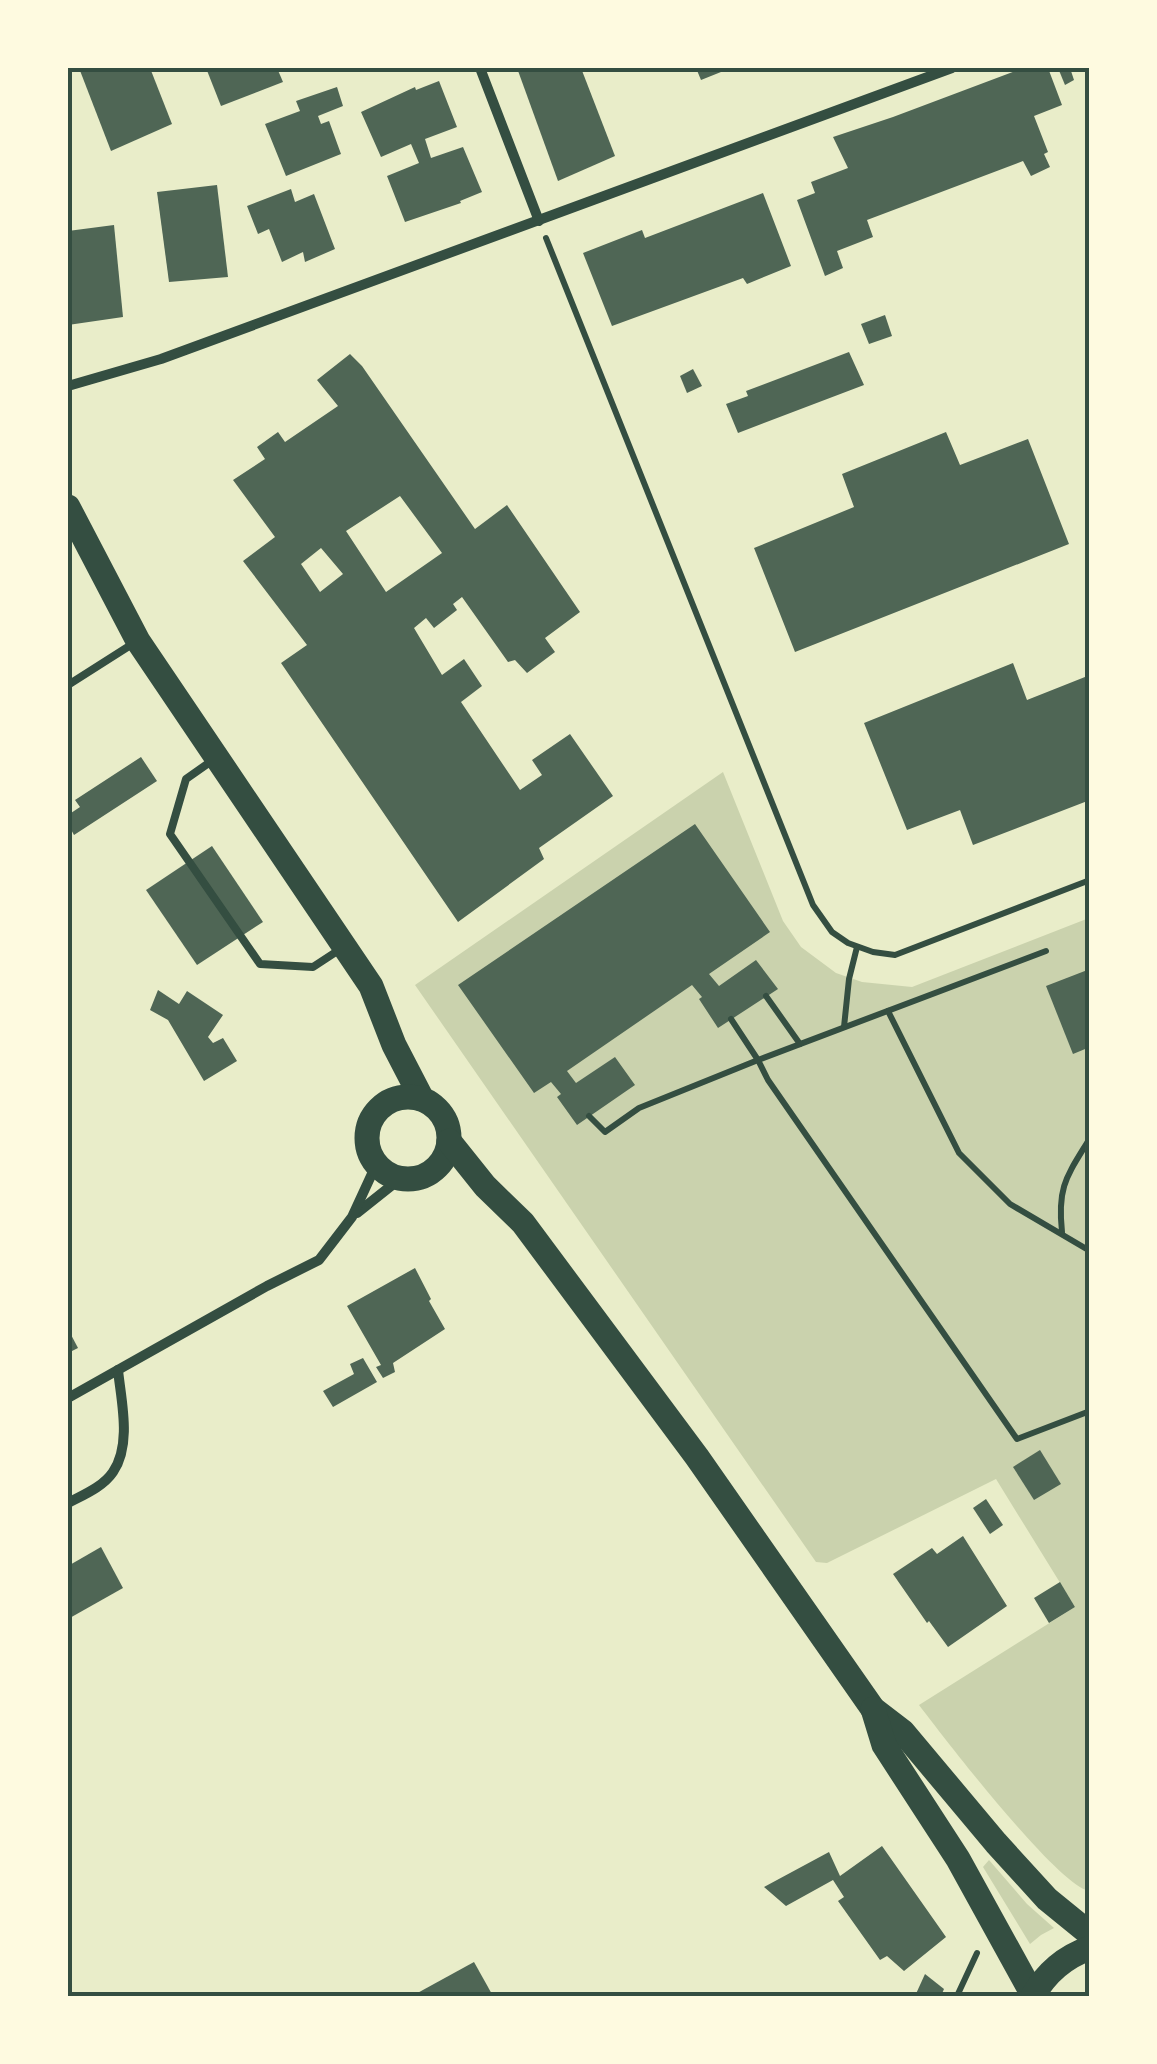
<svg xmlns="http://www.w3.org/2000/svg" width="1157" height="2064" font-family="'Varela Round',sans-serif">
<rect width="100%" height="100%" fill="#e9edc9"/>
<g fill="#cad2ad">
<path d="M 723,772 L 783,921 L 801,947 L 836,973 L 862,982 L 912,987 L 1089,918 L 1089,1891 C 1056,1884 945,1739 919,1705 L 1075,1607 L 996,1479 L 827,1563 L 816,1562 L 415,985 Z"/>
<polygon points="989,1860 1027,1904 1054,1928 1041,1935 1030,1944 983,1867"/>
</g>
<g fill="#4f6655" fill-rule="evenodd">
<polygon points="79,68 150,68 172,124 111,151"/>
<polygon points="206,68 277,68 283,82 221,106"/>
<polygon points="517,68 581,68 615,156 558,181"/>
<polygon points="696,68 731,68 701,80"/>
<polygon points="1023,68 1048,68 1062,105 1034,116 1048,152 1044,154 1050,167 1031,176 1023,161 867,220 873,237 837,251 843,268 825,276 797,200 815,193 811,182 848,168 833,137 893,117"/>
<polygon points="1058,68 1070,68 1074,80 1065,85"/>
<polygon points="439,81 457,127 425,139 431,158 463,147 482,192 460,201 461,203 405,222 387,176 419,163 411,144 381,157 361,112 415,87 416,90"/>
<polygon points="337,87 343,106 318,116 321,124 329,121 341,154 286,176 265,124 300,111 296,101"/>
<polygon points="217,185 228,277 169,282 157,192"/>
<polygon points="291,189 295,202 314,194 335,249 305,262 303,252 282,262 269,229 258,234 247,206"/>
<polygon points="763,193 791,266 747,284 743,278 612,326 583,253 642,230 645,238"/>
<polygon points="114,225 123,317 68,325 68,231"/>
<polygon points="885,315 892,336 869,344 861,324"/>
<polygon points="849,352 864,385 738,433 726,404 748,396 746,391"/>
<path d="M 350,354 L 362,366 L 475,529 L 507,505 L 580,612 L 545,638 L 555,652 L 527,673 L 515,660 L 508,662 L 462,597 L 453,604 L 457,610 L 434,628 L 426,618 L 414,628 L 442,675 L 464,659 L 482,686 L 461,702 L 520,790 L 542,775 L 532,760 L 570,734 L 613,796 L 539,848 L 544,859 L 458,922 L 281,663 L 307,645 L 243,561 L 275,537 L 233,480 L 265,459 L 257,447 L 278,432 L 285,442 L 338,406 L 317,380 ZM 400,496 L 442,553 L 386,592 L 346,531 ZM 321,548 L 343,574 L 320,592 L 301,564 Z"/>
<polygon points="693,369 702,386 687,393 680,376"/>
<polygon points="946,432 960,465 1028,439 1069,544 795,652 754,548 854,507 842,474"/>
<polygon points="1013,663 1027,700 1090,675 1090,800 973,845 960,810 907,830 864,723"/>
<polygon points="141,757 157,781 74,835 68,824 68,815 80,807 75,800"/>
<polygon points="695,824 770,932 709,974 719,986 756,960 778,989 718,1028 699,999 702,997 692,985 567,1071 576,1083 615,1057 635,1085 577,1125 557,1097 561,1094 551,1082 534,1093 458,985"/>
<polygon points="212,846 263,922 197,965 146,890"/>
<polygon points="1090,969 1090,1047 1073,1054 1046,986"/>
<polygon points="158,990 179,1004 187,991 223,1015 208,1037 213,1043 223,1038 237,1061 204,1081 168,1020 150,1010"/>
<polygon points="415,1268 431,1299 429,1301 445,1329 393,1363 395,1372 383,1378 376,1367 381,1365 347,1306"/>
<polygon points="68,1329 78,1348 68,1353"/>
<polygon points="363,1358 377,1382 333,1407 323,1391 354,1374 350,1364"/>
<polygon points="1040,1450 1061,1484 1034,1500 1013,1467"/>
<polygon points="986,1499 1003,1525 990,1534 973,1508"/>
<polygon points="963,1536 1007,1606 948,1647 929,1621 927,1623 893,1574 932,1548 937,1554"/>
<polygon points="101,1547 123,1588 68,1619 68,1566"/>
<polygon points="1060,1582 1075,1607 1049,1623 1034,1598"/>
<polygon points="882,1846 946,1937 904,1971 887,1956 880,1960 838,1901 844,1897 833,1880 786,1906 764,1887 829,1852 840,1876"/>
<polygon points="474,1962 493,1996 412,1996"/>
<polygon points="925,1974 944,1989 941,1996 915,1996"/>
</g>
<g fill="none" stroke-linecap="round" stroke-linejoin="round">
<g stroke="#344e41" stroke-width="6">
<polyline points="546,238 813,905 832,932 848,943 873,952 895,955 1090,880"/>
<polyline points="1046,951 758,1060 768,1080 1017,1439 1090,1411"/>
<polyline points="766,996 800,1044"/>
<polyline points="888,1011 959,1153 1010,1204 1090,1251"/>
<polyline points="844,1027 849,979 857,947"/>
<polyline points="589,1116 605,1132 639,1108 758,1060 731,1019"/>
<path d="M 1062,1232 C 1057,1186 1067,1176 1090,1138"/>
<polyline points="957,1996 977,1953"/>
</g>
<g stroke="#344e41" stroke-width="8">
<polyline points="68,685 134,643"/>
<polyline points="213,760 186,779 170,834 260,964 313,967 342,948"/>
</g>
<g stroke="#344e41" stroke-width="10">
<polyline points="480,68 539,221"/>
<polyline points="68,386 161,359 952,68"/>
<polyline points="357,1213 401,1178"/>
<polyline points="68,1398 267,1286 319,1260 352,1217 376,1165"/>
<path d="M 68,1503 C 83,1495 103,1487 113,1472 C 132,1444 121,1400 118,1370"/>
</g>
<g stroke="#344e41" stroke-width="25">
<polyline points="68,507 138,641 371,986 394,1045 422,1099"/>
<circle cx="408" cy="1138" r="41"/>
<polyline points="449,1141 485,1186 523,1223 697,1457 873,1709 903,1732 996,1843 1047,1899 1090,1934"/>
<polyline points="873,1709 884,1745 958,1859 1033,1995"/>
<path d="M 1033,1996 C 1046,1973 1064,1957 1090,1948"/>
</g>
</g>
<rect width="1157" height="2064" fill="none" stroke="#fefae0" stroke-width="140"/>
<rect x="70" y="70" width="1017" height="1924" fill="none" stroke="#344e41" stroke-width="4"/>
</svg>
